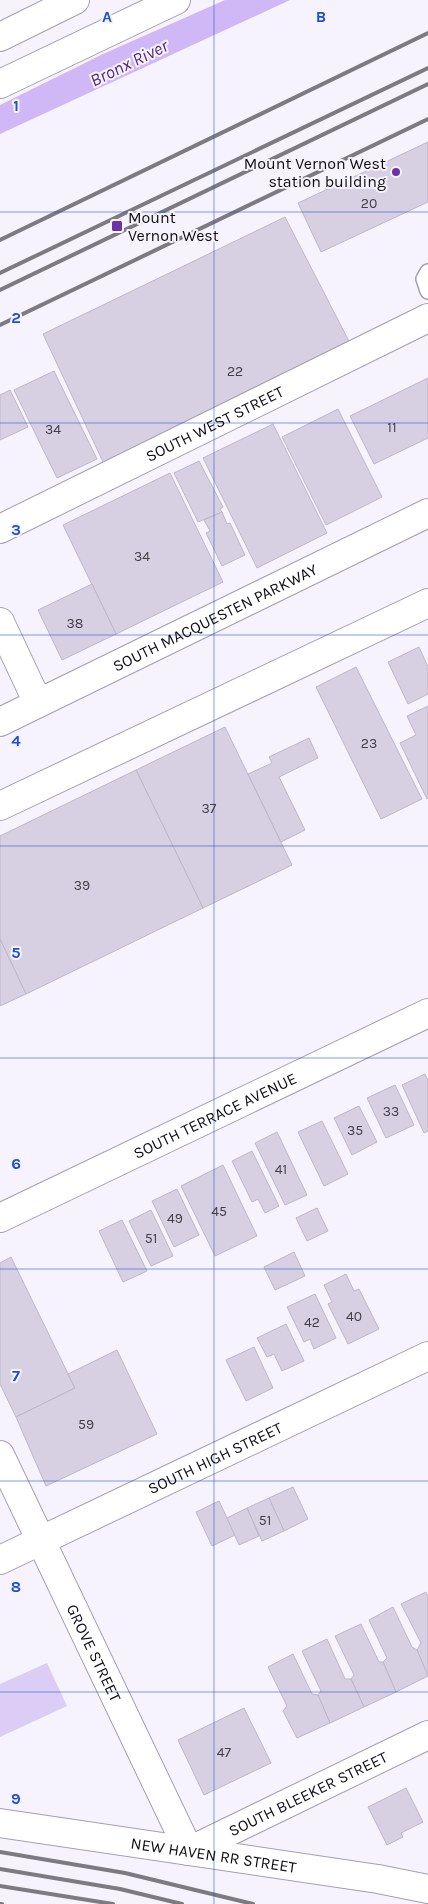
<svg xmlns="http://www.w3.org/2000/svg" width="428" height="1904" font-family="Karla,sans-serif">
<rect width="100%" height="100%" fill="#f7f3fe"/>
<polygon fill="#dccdf6" points="47,1663 67,1706 0,1737 0,1684"/>
<polygon fill="#d0b8f6" points="225,0 290,0 0,134 0,105 103,54"/>
<g fill="#d7d0e3" stroke="#beb7c9">
<polygon points="428,142 428,202 321,252 298,203"/>
<polygon points="285,217 352,347 104,464 43,334"/>
<polygon points="54,371 97,459 57,478 14,390"/>
<polygon points="428,378 428,438 374,464 350,416"/>
<polygon points="10,390 28,427 0,440 0,395"/>
<polygon points="338,409 382,497 326,525 282,437"/>
<polygon points="273,424 327,533 257,568 203,458"/>
<polygon points="199,461 223,507 220,509 222,512 198,522 174,473"/>
<polygon points="170,473 223,582 116,634 63,525"/>
<polygon points="222,512 227,524 230,523 245,555 222,566 206,533 210,531 204,520"/>
<polygon points="92,584 116,634 62,660 38,610"/>
<polygon points="419,647 428,667 428,694 408,704 388,662"/>
<polygon points="356,667 422,799 381,819 316,687"/>
<polygon points="428,706 428,798 427,799 400,743 416,735 407,716"/>
<polygon points="225,727 292,865 203,908 136,770"/>
<polygon points="309,738 318,758 279,777 305,830 281,842 248,774 272,763 269,757"/>
<polygon points="136,770 203,908 26,994 0,939 0,836"/>
<polygon points="0,939 26,994 0,1006"/>
<polygon points="425,1074 428,1080 428,1131 424,1133 402,1085"/>
<polygon points="395,1085 414,1125 386,1138 367,1098"/>
<polygon points="359,1106 377,1142 352,1155 334,1118"/>
<polygon points="322,1121 348,1174 324,1186 298,1132"/>
<polygon points="277,1132 307,1195 285,1205 255,1143"/>
<polygon points="252,1151 279,1206 265,1213 258,1199 252,1202 232,1161"/>
<polygon points="223,1165 257,1236 215,1256 181,1186"/>
<polygon points="177,1189 199,1235 174,1247 152,1201"/>
<polygon points="317,1208 328,1231 307,1241 296,1218"/>
<polygon points="151,1210 173,1256 151,1266 129,1221"/>
<polygon points="122,1220 147,1271 123,1282 99,1231"/>
<polygon points="294,1252 305,1276 275,1290 264,1267"/>
<polygon points="11,1257 75,1388 16,1417 0,1384 0,1263"/>
<polygon points="346,1274 354,1291 359,1289 379,1329 348,1344 328,1304 332,1302 324,1285"/>
<polygon points="315,1294 336,1338 314,1349 310,1339 304,1342 287,1307"/>
<polygon points="286,1324 304,1361 282,1371 274,1354 267,1357 257,1338"/>
<polygon points="254,1347 273,1388 246,1401 226,1360"/>
<polygon points="117,1350 157,1434 46,1486 16,1417 75,1388 68,1374"/>
<polygon points="293,1487 308,1519 284,1531 269,1498"/>
<polygon points="269,1498 284,1531 262,1541 247,1508"/>
<polygon points="219,1501 235,1535 212,1546 196,1512"/>
<polygon points="247,1508 259,1536 239,1545 227,1518"/>
<polygon points="426,1592 428,1596 428,1676 417,1650 421,1643 401,1604"/>
<polygon points="393,1607 412,1647 417,1650 428,1676 396,1692 383,1662 387,1658 369,1620"/>
<polygon points="361,1624 379,1662 383,1662 396,1692 364,1707 351,1679 354,1675 335,1636"/>
<polygon points="327,1639 345,1679 351,1679 364,1707 330,1723 318,1695 321,1691 302,1651"/>
<polygon points="293,1654 312,1694 318,1695 330,1723 297,1738 283,1711 287,1706 268,1667"/>
<polygon points="244,1708 271,1763 204,1795 178,1740"/>
<polygon points="406,1788 423,1822 401,1833 403,1837 387,1845 368,1807"/>
</g>
<g fill="none" stroke-linecap="round" stroke-linejoin="round">
<g stroke="#a59eb0" stroke-width="18">
<polyline id="service" points="428,272 424,279 428,291"/>
</g>
<g stroke="#a59eb0" stroke-width="30">
<g id="minor">
<path id="s1" d="M 0,529 L 428,318"/>
<polyline points="0,622 38,703"/>
<path id="s2" d="M 0,722 L 428,513"/>
<polyline points="0,806 428,603"/>
<path id="s3" d="M 0,1218 L 428,1013"/>
<path id="s4" d="M 0,1455 L 189,1851"/>
<path id="s5" d="M 0,1560 L 428,1356"/>
<path id="s6" d="M 0,1823 L 378,1879 L 428,1889"/>
<path id="s7" d="M 189,1851 L 428,1735"/>
</g>
</g>
<g stroke="#a59eb0" stroke-width="30">
<g id="motorway">
<polyline points="0,37 75,0"/>
<polyline points="0,84 176,0"/>
</g>
</g>
<use href="#service" stroke="#fff" stroke-width="15"/>
<use href="#minor" stroke="#fff" stroke-width="28"/>
<use href="#motorway" stroke="#fff" stroke-width="28"/>
<g stroke="#7d7a82" stroke-width="4">
<polyline points="0,240 428,33"/>
<polyline points="0,273 428,68"/>
<polyline points="0,290 428,84"/>
<polyline points="0,325 428,119"/>
<polyline points="0,1852 125,1873 253,1904"/>
<polyline points="0,1869 120,1889 182,1904"/>
<polyline points="0,1886 113,1904"/>
<polyline points="0,1904 2,1904"/>
</g>
</g>
<path fill="none" stroke="#1d4ed8" stroke-width="1" stroke-opacity="0.55" d="M 214,0 L 214,1904M 0,212 L 428,212M 0,423 L 428,423M 0,635 L 428,635M 0,846 L 428,846M 0,1058 L 428,1058M 0,1269 L 428,1269M 0,1481 L 428,1481M 0,1692 L 428,1692"/>
<g fill="#6c32a8" stroke="#f7f3fe" stroke-width="2">
<circle cx="396" cy="172" r="5"/>
<rect x="111" y="220" width="12" height="12" rx="2.5"/>
</g>
<g text-anchor="middle" stroke-width="4" stroke-linejoin="round" paint-order="stroke">
<g font-size="14" fill="#413e47">
<text x="369" y="208">20</text>
<text x="235" y="376">22</text>
<text x="392" y="432">11</text>
<text x="53" y="434">34</text>
<text x="142" y="561">34</text>
<text x="75" y="628">38</text>
<text x="369" y="748">23</text>
<text x="209" y="813">37</text>
<text x="82" y="890">39</text>
<text x="391" y="1116">33</text>
<text x="355" y="1135">35</text>
<text x="281" y="1174">41</text>
<text x="219" y="1216">45</text>
<text x="175" y="1223">49</text>
<text x="151" y="1243">51</text>
<text x="354" y="1321">40</text>
<text x="312" y="1327">42</text>
<text x="86" y="1429">59</text>
<text x="265" y="1525">51</text>
<text x="224" y="1757">47</text>
</g>
<g font-size="16" fill="#0f0d13" stroke="#f7f3fe" text-anchor="end">
<text x="386" y="169">Mount Vernon West<tspan x="386" dy="18">station building</tspan></text>
<text x="128" y="223" text-anchor="start">Mount<tspan x="128" dy="18">Vernon West</tspan></text>
</g>
<g font-size="16" fill="#0f0d13" stroke="#f7f3fe">
<text dy="6" stroke="none"><textPath href="#s1" startOffset="239">SOUTH WEST STREET</textPath></text>
<text dy="6" stroke="none"><textPath href="#s2" startOffset="239">SOUTH MACQUESTEN PARKWAY</textPath></text>
<text dy="6" stroke="none"><textPath href="#s3" startOffset="238">SOUTH TERRACE AVENUE</textPath></text>
<text dy="6" stroke="none"><textPath href="#s5" startOffset="238">SOUTH HIGH STREET</textPath></text>
<text dy="6" stroke="none"><textPath href="#s4" startOffset="219">GROVE STREET</textPath></text>
<text dy="6" stroke="none"><textPath href="#s7" startOffset="132">SOUTH BLEEKER STREET</textPath></text>
<text dy="6" stroke="none"><textPath href="#s6" startOffset="216">NEW HAVEN RR STREET</textPath></text>
</g>
<g font-size="18" font-style="italic" fill="#542a81" stroke="#f7f3fe">
<text transform="translate(129 63) rotate(-26)" y="6">Bronx River</text>
</g>
</g>
<g font-size="16" text-anchor="middle" font-weight="bold" fill="#1d4ed8" stroke="#f7f3fe" stroke-width="4" stroke-linejoin="round" paint-order="stroke">
<text x="107" y="22">A</text>
<text x="321" y="22">B</text>
<text x="16" y="111">1</text>
<text x="16" y="323">2</text>
<text x="16" y="535">3</text>
<text x="16" y="746">4</text>
<text x="16" y="958">5</text>
<text x="16" y="1169">6</text>
<text x="16" y="1381">7</text>
<text x="16" y="1592">8</text>
<text x="16" y="1804">9</text>
</g>
</svg>
